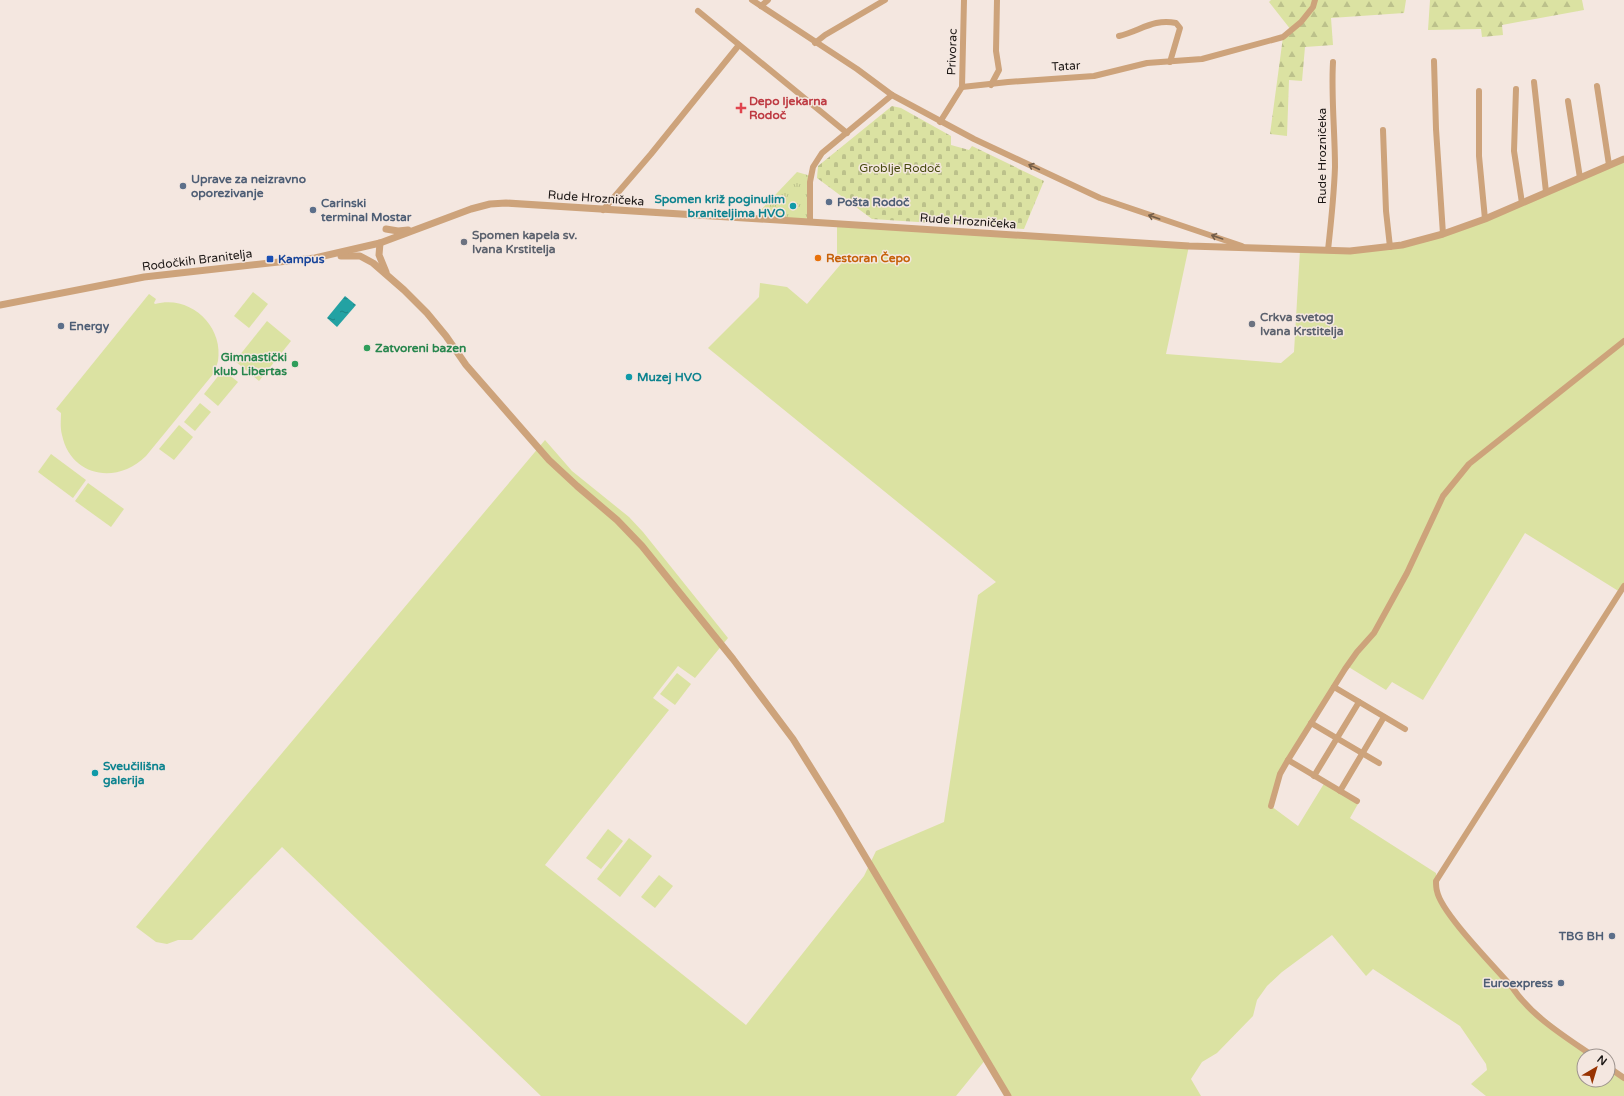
<svg xmlns="http://www.w3.org/2000/svg" width="1624" height="1096" font-family="'Varela Round',sans-serif">
<defs>
<pattern id="forest-firs" width="22" height="20" patternUnits="userSpaceOnUse"><rect width="22" height="20" fill="#dbe2a2"/><path d="M5 1l3.5 6h-7zM16 11l3.5 6h-7z" fill="#bcc18b"/></pattern>
<pattern id="cemetery-stones" width="16" height="16" patternUnits="userSpaceOnUse"><rect width="16" height="16" fill="#dbe2a2"/><path d="M2 7V4a2 2 0 0 1 4 0v3zM10 15v-3a2 2 0 0 1 4 0v3z" fill="#bcc18b"/></pattern>
<pattern id="park-tufts" width="24" height="20" patternUnits="userSpaceOnUse"><rect width="24" height="20" fill="#dbe2a2"/><path d="M3 7l-1-3M5 7V3M7 7l1-3M15 17l-1-3M17 17v-4M19 17l1-3" fill="none" stroke="#bcc18b"/></pattern>
<pattern id="water-ripples" width="26" height="14" patternUnits="userSpaceOnUse"><rect width="26" height="14" fill="#23a2a3"/><path d="M2 4q2-2 4 0t4 0M15 11q2-2 4 0t4 0" fill="none" stroke="#1e8384"/></pattern>
</defs>
<rect width="100%" height="100%" fill="#f4e7e0"/>
<g fill="#dbe2a2">
<polygon points="1624,160 1624,586 1620,592 1525,533 1423,700 1392,682 1386,690 1347,666 1288,760 1271,806 1298,826 1325,782 1359,802 1350,818 1436,873 1437,892 1446,908 1519,998 1593,1056 1584,1056 1584,1080 1608,1080 1608,1067 1624,1078 1624,1096 1486,1096 1471,1084 1487,1070 1486,1064 1460,1026 1373,969 1366,976 1332,935 1282,972 1267,986 1257,1000 1253,1016 1217,1053 1202,1062 1191,1079 1201,1096 1008,1096 986,1059 956,1096 541,1096 282,847 192,940 178,940 167,944 156,942 136,927 545,440 572,471 629,517 643,532 728,638 695,678 678,666 653,698 669,710 545,865 746,1025 864,876 876,851 944,822 978,595 996,582 708,348 759,297 760,283 787,287 807,304 846,258 837,255 837,223 1189,246 1166,354 1281,363 1294,352 1300,250 1328,251 1420,242"/>
<polygon points="253,292 268,304 249,328 234,316"/>
<path d="M 149,294 L 156,299 L 154,303 L 155,304 C 190,294 224,326 218,361 C 217,365 215,369 214,373 L 146,456 C 117,485 71,477 62,435 C 60,427 61,420 61,413 L 56,409 Z"/>
<polygon points="267,321 291,341 259,381 235,361"/>
<polygon points="223,370 238,382 218,406 204,394"/>
<polygon points="200,403 211,412 195,431 184,422"/>
<polygon points="179,425 193,437 174,460 159,449"/>
<polygon points="51,454 86,480 73,498 38,472"/>
<polygon points="88,483 124,509 111,527 75,501"/>
<polygon points="677,673 691,684 675,705 660,694"/>
<polygon points="608,829 623,841 601,869 586,858"/>
<polygon points="629,838 652,856 620,897 597,879"/>
<polygon points="659,875 673,886 655,908 641,897"/>
</g>
<g fill="url(#forest-firs)">
<polygon points="1271,0 1406,0 1404,13 1331,18 1333,45 1305,47 1302,81 1289,80 1287,136 1270,134 1283,37 1291,30 1269,2"/>
<polygon points="1430,0 1582,0 1584,10 1502,25 1503,35 1482,37 1481,29 1428,30"/>
</g>
<polygon fill="url(#cemetery-stones)" points="892,106 901,108 951,136 951,145 969,150 972,146 1044,181 1024,229 872,219 817,178 818,166"/>
<polygon fill="url(#park-tufts)" points="797,172 811,176 810,222 761,219 758,213"/>
<polygon fill="url(#water-ripples)" points="345,296 356,305 337,327 327,318"/>
<g fill="none" stroke-linecap="round" stroke-linejoin="round">
<g stroke="#cda37b" stroke-width="6">
<polyline points="752,0 857,69 892,95 974,139 1100,198 1242,246"/>
<polyline points="761,6 768,0"/>
<polyline points="698,11 847,133"/>
<path d="M 1119,36 C 1140,31 1154,18 1176,23 L 1180,28 L 1170,62"/>
<polyline points="815,43 825,35 885,0"/>
<polyline points="1434,61 1436,129 1443,234"/>
<polyline points="1534,82 1546,192"/>
<polyline points="991,85 999,70 996,51 997,0"/>
<polyline points="1597,86 1609,165"/>
<polyline points="962,87 1008,82 1094,76 1147,63 1202,59 1283,37 1301,22 1313,7 1315,0"/>
<polyline points="1516,89 1514,151 1522,203"/>
<polyline points="1479,91 1479,156 1485,219"/>
<polyline points="1568,101 1580,178"/>
<polyline points="940,122 962,87 964,0"/>
<polyline points="1383,130 1386,211 1390,247"/>
<polyline points="603,210 651,154 739,45"/>
<polyline points="810,222 810,182 813,167 822,153 892,95"/>
<path d="M 1328,250 C 1331,223 1334,195 1335,167 C 1335,132 1331,97 1333,62"/>
<polyline points="1334,687 1405,729"/>
<polyline points="1311,723 1379,763"/>
<polyline points="1288,760 1357,801"/>
<polyline points="1314,776 1359,702"/>
<polyline points="1340,791 1384,717"/>
<polyline points="1271,806 1280,774 1288,760 1345,669 1357,652 1374,633 1407,573 1443,496 1469,464 1624,341"/>
<path d="M 1593,1056 C 1564,1036 1531,1016 1512,987 C 1495,967 1441,913 1437,891 C 1436,888 1436,884 1436,881 L 1624,586"/>
<polyline points="1608,1067 1624,1078"/>
</g>
<g stroke="#cda37b" stroke-width="7">
<polyline points="386,229 398,231 408,230"/>
<polyline points="380,243 379,255 386,272"/>
<polyline points="341,256 360,256 373,263 404,290 427,313 446,336 466,365 549,460 577,486 617,520 642,546 733,659 793,739 838,811 1008,1096"/>
<polyline points="0,305 144,277 315,258 380,243 471,209 490,204 506,203 1189,246 1350,251 1402,245 1443,234 1485,219 1624,159"/>
</g>
</g>
<defs><path id="oneway-shaft" d="M-6 0H5M1.5-3L5.5 0L1.5 3" fill="none" stroke-width="1.6" stroke-linecap="round" stroke-linejoin="round"/></defs>
<g stroke="#755e48">
<use href="#oneway-shaft" transform="translate(1034 167) rotate(-155)"/>
<use href="#oneway-shaft" transform="translate(1154 217) rotate(-161)"/>
<use href="#oneway-shaft" transform="translate(1217 237) rotate(-161)"/>
</g>
<path fill="#e0444e" stroke="#f4e7e0" stroke-width="1.5" d="M739 102h4v4h4v4h-4v4h-4v-4h-4v-4h4z"/>
<g fill="#5c6f8a" stroke="#f4e7e0" stroke-width="1.5">
<circle cx="183" cy="186" r="4"/>
<circle cx="829" cy="202" r="4"/>
<circle cx="313" cy="210" r="4"/>
<circle cx="61" cy="326" r="4"/>
<circle cx="1612" cy="936" r="4"/>
<circle cx="1561" cy="983" r="4"/>
</g>
<g fill="#0f9aa8" stroke="#f4e7e0" stroke-width="1.5">
<circle cx="793" cy="206" r="4"/>
<circle cx="629" cy="377" r="4"/>
<circle cx="95" cy="773" r="4"/>
</g>
<g fill="#6b7280" stroke="#f4e7e0" stroke-width="1.5">
<circle cx="464" cy="242" r="4"/>
<circle cx="1252" cy="324" r="4"/>
</g>
<circle fill="#e8710a" stroke="#f4e7e0" stroke-width="1.5" cx="818" cy="258" r="4"/>
<rect fill="#1a4fb4" stroke="#f4e7e0" stroke-width="1.5" x="266" y="255" width="8" height="8" rx="2"/>
<g fill="#2e9e5b" stroke="#f4e7e0" stroke-width="1.5">
<circle cx="367" cy="348" r="4"/>
<circle cx="295" cy="364" r="4"/>
</g>
<g text-anchor="middle" stroke-width="3" stroke-linejoin="round" paint-order="stroke">
<g font-size="12" fill="#1d1816" stroke="#f4e7e0">
<text transform="translate(952 52) rotate(-88)" y="4">Privorac</text>
<text transform="translate(1066 66) rotate(-3)" y="4">Tatar</text>
<text transform="translate(1322 156) rotate(-90)" y="4">Rude Hrozničeka</text>
<text transform="translate(596 198) rotate(4)" y="4">Rude Hrozničeka</text>
<text transform="translate(968 221) rotate(4)" y="4">Rude Hrozničeka</text>
<text transform="translate(197 260) rotate(-7)" y="4">Rodočkih Branitelja</text>
</g>
<g font-size="12" font-weight="bold" fill="#be3a42" stroke="#f4e7e0" text-anchor="start">
<text x="749" y="105">Depo ljekarna<tspan x="749" dy="14">Rodoč</tspan></text>
</g>
<g font-size="12" fill="#474a0d" stroke="#f4e7e0">
<text x="900" y="172">Groblje Rodoč</text>
</g>
<g font-size="12" font-weight="bold" fill="#4e5e75" stroke="#f4e7e0" text-anchor="start">
<text x="191" y="183">Uprave za neizravno<tspan x="191" dy="14">oporezivanje</tspan></text>
<text x="837" y="206">Pošta Rodoč</text>
<text x="321" y="207">Carinski<tspan x="321" dy="14">terminal Mostar</tspan></text>
<text x="69" y="330">Energy</text>
<text x="1604" y="940" text-anchor="end">TBG BH</text>
<text x="1553" y="987" text-anchor="end">Euroexpress</text>
</g>
<g font-size="12" font-weight="bold" fill="#0d838f" stroke="#f4e7e0" text-anchor="start">
<text x="785" y="203" text-anchor="end">Spomen križ poginulim<tspan x="785" dy="14">braniteljima HVO</tspan></text>
<text x="637" y="381">Muzej HVO</text>
<text x="103" y="770">Sveučilišna<tspan x="103" dy="14">galerija</tspan></text>
</g>
<g font-size="12" font-weight="bold" fill="#5b616d" stroke="#f4e7e0" text-anchor="start">
<text x="472" y="239">Spomen kapela sv.<tspan x="472" dy="14">Ivana Krstitelja</tspan></text>
<text x="1260" y="321">Crkva svetog<tspan x="1260" dy="14">Ivana Krstitelja</tspan></text>
</g>
<g font-size="12" font-weight="bold" fill="#c56008" stroke="#f4e7e0" text-anchor="start">
<text x="826" y="262">Restoran Čepo</text>
</g>
<g font-size="12" font-weight="bold" fill="#164399" stroke="#f4e7e0" text-anchor="start">
<text x="278" y="263">Kampus</text>
</g>
<g font-size="12" font-weight="bold" fill="#27864d" stroke="#f4e7e0" text-anchor="start">
<text x="375" y="352">Zatvoreni bazen</text>
<text x="287" y="361" text-anchor="end">Gimnastički<tspan x="287" dy="14">klub Libertas</tspan></text>
</g>
</g>
<g transform="translate(1596 1068) rotate(38)"><circle r="19" fill="#f4e7e0" stroke="#9e948f"/>
<path d="M0-3L7 15L0 10L-7 15Z" fill="#983301"/>
<text y="-6" font-size="11" font-weight="bold" text-anchor="middle" fill="#1d1816">N</text>
</g>
</svg>
